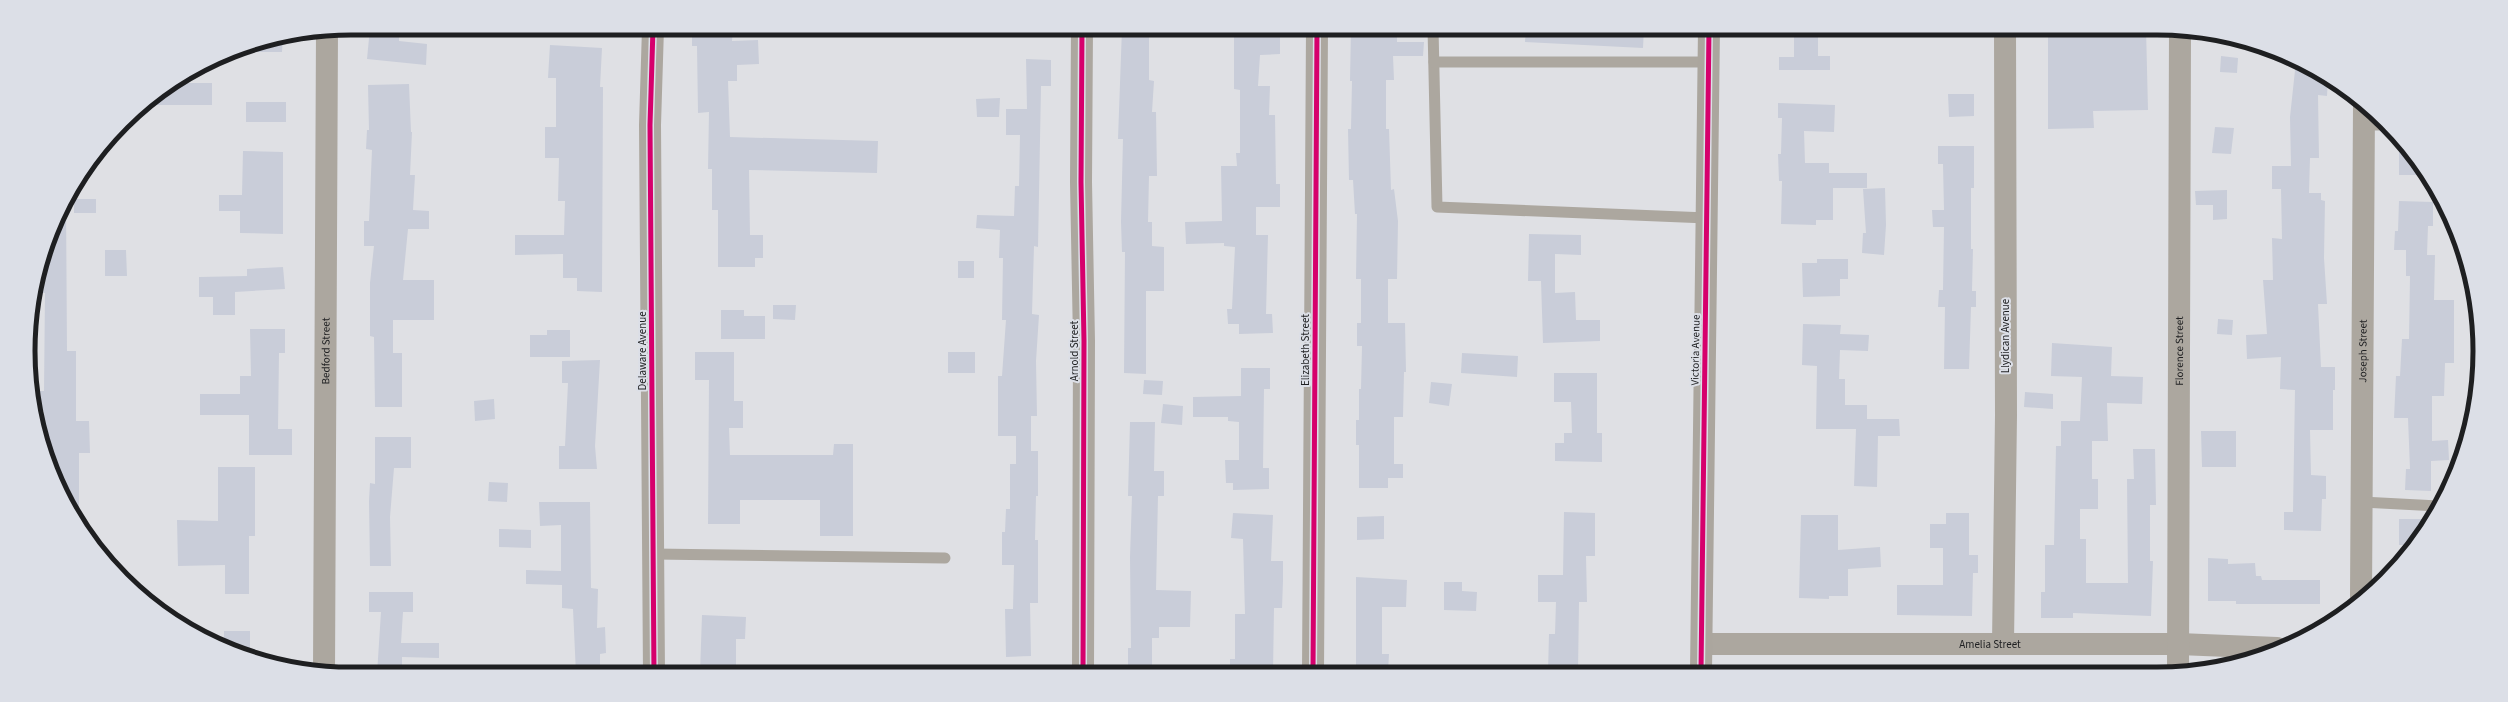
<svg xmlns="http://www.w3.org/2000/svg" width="2508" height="702" font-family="'Source Sans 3',sans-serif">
<rect width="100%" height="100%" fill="#dfe0e4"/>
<g fill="#c9cdd9">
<polygon points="370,28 399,28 399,41 427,44 426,65 367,59"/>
<polygon points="692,28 733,28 732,41 758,40 759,64 737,65 737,81 728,81 730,137 878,141 877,173 749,170 750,235 763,235 763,258 755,258 755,267 718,267 718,210 712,210 712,169 708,169 709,112 698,113 697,46 692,46"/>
<polygon points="1122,28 1149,29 1149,80 1154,81 1152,112 1156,112 1157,176 1149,176 1148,222 1152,222 1152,246 1164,247 1164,291 1146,291 1146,374 1124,373 1125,252 1122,252 1121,222 1123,139 1118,139"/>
<polygon points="1351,28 1397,28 1397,42 1424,42 1423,56 1393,56 1394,80 1386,80 1386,129 1389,129 1391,190 1394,189 1398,221 1397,279 1388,279 1388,323 1405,323 1406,372 1404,372 1403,417 1394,417 1394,464 1403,464 1403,478 1388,478 1388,488 1359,488 1359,445 1356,445 1356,420 1359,420 1359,389 1361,389 1362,346 1357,346 1357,323 1361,323 1361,279 1356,279 1357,214 1355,214 1353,180 1349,180 1348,129 1351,129 1352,81 1350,81"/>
<polygon points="1526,28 1644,28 1643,48 1525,42"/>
<polygon points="1794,28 1818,28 1818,56 1830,56 1830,70 1779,70 1779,57 1794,57"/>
<polygon points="2048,28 2146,28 2148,110 2093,111 2094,128 2048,129"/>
<polygon points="1234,31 1280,31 1280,54 1260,55 1258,86 1270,86 1269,115 1275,115 1276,184 1280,184 1280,207 1256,207 1256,235 1268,235 1266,314 1272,314 1273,333 1239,334 1239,324 1228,324 1227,309 1232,309 1235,247 1224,246 1224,243 1186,244 1185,222 1222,221 1221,166 1237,166 1236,153 1240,153 1240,90 1234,89"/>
<polygon points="283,36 282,52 242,52 242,48"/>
<polygon points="550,45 602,48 600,87 603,87 602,292 577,291 577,278 563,278 563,254 515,255 515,235 564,235 565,201 558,201 559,158 545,158 545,127 556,127 556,78 548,78"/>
<polygon points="2221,56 2238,58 2237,73 2220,72"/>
<polygon points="1026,59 1051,60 1051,86 1041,86 1038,247 1034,246 1032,314 1039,315 1036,361 1037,416 1031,416 1031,451 1038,451 1038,496 1036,496 1035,540 1038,540 1038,603 1030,603 1031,656 1006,657 1005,609 1013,609 1014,565 1002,565 1002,532 1005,532 1006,509 1010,509 1010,464 1016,464 1016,436 998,436 998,376 1002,376 1006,320 1002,320 1003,258 999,258 1000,230 976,228 977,215 1014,216 1015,186 1019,186 1020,135 1006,135 1006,109 1027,109"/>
<polygon points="2296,61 2328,78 2327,96 2318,95 2319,158 2310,158 2309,193 2321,193 2321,200 2325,201 2324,258 2327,304 2318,304 2321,367 2335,367 2335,390 2333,390 2333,430 2310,430 2311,475 2326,476 2326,499 2322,499 2321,531 2284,530 2284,512 2293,512 2295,390 2280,389 2281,357 2247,359 2246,335 2267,334 2263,280 2273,280 2272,238 2282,239 2281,189 2272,189 2272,166 2291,166 2290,117"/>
<polygon points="178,83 212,83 212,105 143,105"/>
<polygon points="409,84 411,132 412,132 410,175 415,175 413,210 429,211 429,229 408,229 403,280 434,280 434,320 393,320 393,353 402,353 402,407 375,407 374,337 370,336 370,283 374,246 364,246 364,221 369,221 372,150 366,149 367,130 369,130 368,85"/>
<polygon points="1948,94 1974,94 1974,116 1949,117"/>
<polygon points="1000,98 999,117 977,117 976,99"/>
<rect x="246" y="102" width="40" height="20"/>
<polygon points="1778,103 1835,105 1834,132 1804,131 1805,163 1829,163 1829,173 1867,173 1867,188 1833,188 1833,220 1816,220 1816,225 1781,224 1782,181 1779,181 1778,154 1781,154 1782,118 1778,118"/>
<polygon points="2215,127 2234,128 2231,154 2212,153"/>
<polygon points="2399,140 2425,171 2427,175 2399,175"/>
<polygon points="1938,146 1974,146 1974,188 1971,188 1971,249 1973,249 1972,291 1976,291 1976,307 1971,307 1969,369 1944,369 1945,307 1938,307 1939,290 1943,290 1944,227 1933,227 1932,210 1944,210 1943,164 1938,164"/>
<polygon points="243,151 283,152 283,234 240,233 240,211 219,211 219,195 242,195"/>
<polygon points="1885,188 1886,225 1884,255 1862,253 1863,233 1866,233 1863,189"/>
<polygon points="2227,190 2227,219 2213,220 2213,205 2196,205 2195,191"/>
<rect x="74" y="199" width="22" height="14"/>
<polygon points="66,201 67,351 76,351 76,421 89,421 90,453 79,453 79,523 61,494 45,450 44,411 37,411 35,391 44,391 45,293 38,293 38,272"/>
<polygon points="2399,201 2433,202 2433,226 2428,226 2427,255 2435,255 2434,300 2454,300 2454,363 2445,363 2444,396 2432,396 2432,441 2448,440 2449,460 2431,461 2431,491 2405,490 2406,469 2410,469 2408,418 2394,418 2396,376 2400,376 2402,339 2409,339 2410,276 2406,276 2406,250 2394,250 2395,231 2398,231"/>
<polygon points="1529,234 1581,235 1581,255 1555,254 1555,293 1575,292 1576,320 1600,320 1600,341 1543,343 1541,281 1528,281"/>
<polygon points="105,250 126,250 127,276 105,276"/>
<polygon points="1817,259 1848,259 1848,279 1840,279 1840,296 1803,297 1802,263 1817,263"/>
<rect x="958" y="261" width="16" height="17"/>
<polygon points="283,267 285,289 235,292 235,315 213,315 213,297 199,297 199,277 247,276 247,269"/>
<polygon points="773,305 796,305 795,320 773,319"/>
<polygon points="721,310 744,310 744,316 765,316 765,339 721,339"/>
<polygon points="2218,319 2233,320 2232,335 2217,334"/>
<polygon points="1803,324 1841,325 1840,334 1869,335 1868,351 1840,350 1839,379 1845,379 1845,405 1867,405 1867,419 1899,419 1900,436 1878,436 1877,487 1854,486 1856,429 1816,429 1817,366 1802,365"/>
<polygon points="250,329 285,329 285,353 279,353 278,429 292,429 292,455 249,455 249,415 200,415 200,394 240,394 240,376 251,376"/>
<polygon points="547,330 570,330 570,357 530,357 530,335 547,335"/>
<polygon points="2052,343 2112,347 2111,376 2143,377 2142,404 2107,403 2108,441 2092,441 2092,479 2098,479 2098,509 2080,509 2080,539 2086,539 2086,583 2128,583 2127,479 2134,479 2133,449 2155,449 2156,505 2150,505 2150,561 2153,561 2151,616 2073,613 2073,618 2041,618 2041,592 2045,592 2045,545 2054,545 2056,446 2061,446 2061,421 2080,421 2082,377 2051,376"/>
<polygon points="695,352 734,352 734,401 743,401 743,428 729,428 730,455 833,455 834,444 853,444 853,536 820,536 820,500 740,500 740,524 708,524 709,380 695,380"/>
<rect x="948" y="352" width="27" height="21"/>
<polygon points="1462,353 1518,356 1517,377 1461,373"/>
<polygon points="600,360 595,446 597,469 559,469 559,446 565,446 568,383 562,383 562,361"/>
<polygon points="1241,368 1270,368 1270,389 1264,389 1263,468 1269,468 1269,489 1233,490 1233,483 1226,483 1225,460 1239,460 1239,422 1228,421 1228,417 1193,417 1193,397 1241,396"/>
<polygon points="1554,373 1597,373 1597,433 1602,433 1602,462 1555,461 1555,443 1564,443 1564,433 1572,433 1571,402 1554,402"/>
<polygon points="1144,380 1163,381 1162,395 1143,394"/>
<polygon points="1431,382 1452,384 1449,406 1429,403"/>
<polygon points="2025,392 2053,394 2053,409 2024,407"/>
<polygon points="494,399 495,419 475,421 474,401"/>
<polygon points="1163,404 1183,406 1182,425 1161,423"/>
<polygon points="1130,422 1155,422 1154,471 1164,471 1164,496 1158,496 1156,590 1191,591 1190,627 1159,627 1159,638 1152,638 1152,673 1128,673 1128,648 1131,648 1130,557 1132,496 1128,496"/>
<polygon points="2201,431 2236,431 2236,467 2202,467"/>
<polygon points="375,437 411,437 411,468 394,468 390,517 391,566 370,566 369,501 370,483 375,484"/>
<polygon points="218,467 255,467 255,536 249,536 249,594 225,594 225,565 178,566 177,520 218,521"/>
<polygon points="489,482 508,483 507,502 488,501"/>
<polygon points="539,502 590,502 591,588 598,589 597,628 605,627 606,653 600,654 600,674 576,674 573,609 562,608 562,585 526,584 526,570 561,571 561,525 540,526"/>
<polygon points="1564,512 1595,513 1595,556 1586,556 1587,602 1579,602 1578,672 1548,672 1549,634 1555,634 1556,602 1538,602 1538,575 1563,575"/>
<polygon points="1233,513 1273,515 1271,561 1283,561 1283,581 1282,608 1274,608 1273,673 1230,673 1230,659 1235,659 1235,614 1245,614 1243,539 1231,538"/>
<polygon points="1946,513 1969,513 1969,555 1978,555 1978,573 1973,573 1972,616 1897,615 1897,585 1943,585 1943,548 1930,548 1930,524 1946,524"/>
<polygon points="1801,515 1838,515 1838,550 1880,547 1881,567 1848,569 1848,596 1829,596 1829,599 1799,598"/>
<polygon points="1384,516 1384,539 1357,540 1357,517"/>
<polygon points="2399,519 2428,519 2410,545 2399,545"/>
<polygon points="499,529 531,530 531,548 499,547"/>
<polygon points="2208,558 2228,559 2228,564 2255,563 2256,576 2261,576 2262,580 2320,580 2320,604 2236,604 2236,601 2208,601"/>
<polygon points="1356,577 1407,580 1406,607 1382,607 1382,654 1389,654 1388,672 1356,673"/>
<polygon points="1444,582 1462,582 1462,591 1477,592 1476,611 1444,610"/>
<polygon points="369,592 413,592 413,612 403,612 401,643 439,643 439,658 402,657 402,674 377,674 381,612 369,612"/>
<polygon points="702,615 746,617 745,639 736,639 736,673 700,673"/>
<polygon points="224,631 250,631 250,656 224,648"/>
</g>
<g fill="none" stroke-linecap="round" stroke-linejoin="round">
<g stroke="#aca79f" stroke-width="11">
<polyline points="1433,28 1437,207 1707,218"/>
<polyline points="1434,62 1708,62"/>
<polyline points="2364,125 2387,125"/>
<polyline points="2362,502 2438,506"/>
<polyline points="654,554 945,558"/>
</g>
<g stroke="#aca79f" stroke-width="22">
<polyline points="653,28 650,125 654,674"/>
<polyline points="1082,28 1081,182 1084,341 1083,673"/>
<path id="s1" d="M 2361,597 L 2364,105"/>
<path id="s2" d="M 1702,644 L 2179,644 L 2277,648"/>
<polyline points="2003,644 2006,415 2005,28"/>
<path id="s3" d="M 324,671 L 327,30"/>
<path id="s4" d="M 2178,671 L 2180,30"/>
<polyline points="1313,673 1317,28"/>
</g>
<polyline stroke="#aba69e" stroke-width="22" points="1701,672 1709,28"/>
<g stroke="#dcdfe7" stroke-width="8">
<g id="cycleway">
<polyline points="653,28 650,125 654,674"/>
<polyline points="1082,28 1081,182 1084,341 1083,673"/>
<polyline points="1701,672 1709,28"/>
<polyline points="1313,673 1317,28"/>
</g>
</g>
<use href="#cycleway" stroke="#d6006c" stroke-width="5"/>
</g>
<g text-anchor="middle" stroke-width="4" stroke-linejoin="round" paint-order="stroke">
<g font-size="11" fill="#1e1f21" stroke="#dcdfe7">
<text transform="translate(2005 336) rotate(-90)" y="4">Llydican Avenue</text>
<text transform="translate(1305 350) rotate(-90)" y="4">Elizabeth Street</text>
<text transform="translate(1695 350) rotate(-89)" y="4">Victoria Avenue</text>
<text dy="4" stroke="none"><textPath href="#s3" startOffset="320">Bedford Street</textPath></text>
<text transform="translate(642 351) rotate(-90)" y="4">Delaware Avenue</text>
<text transform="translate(1074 351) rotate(-90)" y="4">Arnold Street</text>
<text dy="4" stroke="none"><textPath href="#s4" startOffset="320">Florence Street</textPath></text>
<text dy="4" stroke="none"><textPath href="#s1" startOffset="246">Joseph Street</textPath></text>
<text dy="4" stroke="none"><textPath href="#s2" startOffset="288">Amelia Street</textPath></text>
</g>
</g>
<path d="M0 0H2508V702H0ZM351 35H2157A316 316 0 0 1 2473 351V351A316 316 0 0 1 2157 667H351A316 316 0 0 1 35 351V351A316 316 0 0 1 351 35Z" fill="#dcdfe7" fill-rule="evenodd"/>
<path fill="none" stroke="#1e1f21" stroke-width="5" d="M351 35H2157A316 316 0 0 1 2473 351V351A316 316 0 0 1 2157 667H351A316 316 0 0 1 35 351V351A316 316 0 0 1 351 35Z"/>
</svg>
